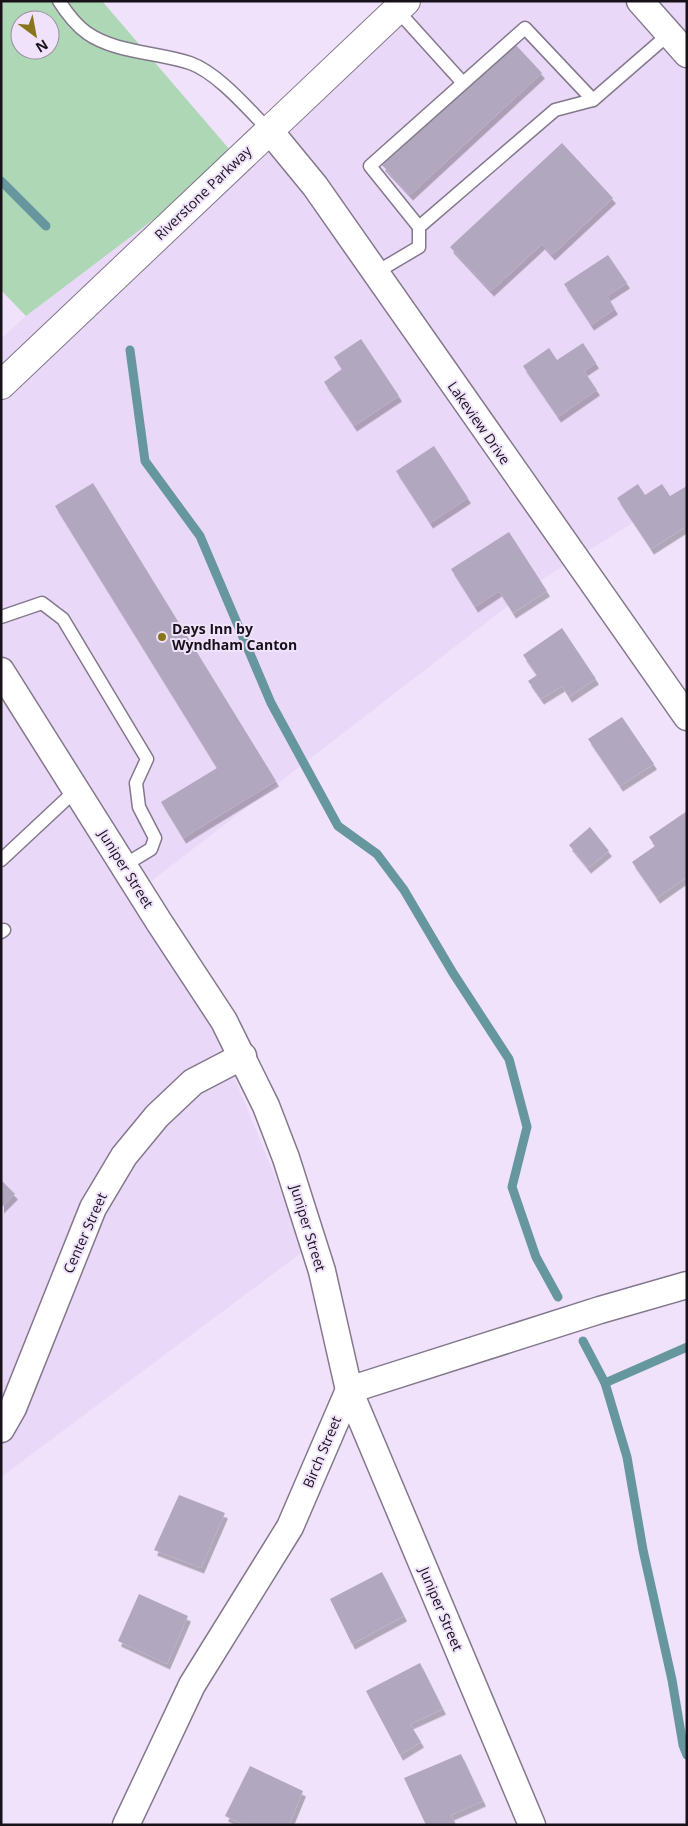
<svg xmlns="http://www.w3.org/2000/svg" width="688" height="1826" font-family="'Open Sans',sans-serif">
<defs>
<filter id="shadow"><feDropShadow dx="3" dy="5.5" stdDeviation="0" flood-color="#0004"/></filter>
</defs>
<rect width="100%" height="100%" fill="#efe2fa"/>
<polygon fill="#e9d8f7" points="390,1 687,1 687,489 544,578 132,896 212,1023 305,1250 1,1477 1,339 26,316 236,157"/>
<path fill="#aed7b6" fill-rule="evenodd" d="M 1,1 L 102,1 L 236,157 L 26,316 L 1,290 ZM 20,20 L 50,20 L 50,50 L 20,50 Z"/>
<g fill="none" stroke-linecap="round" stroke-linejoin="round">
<g stroke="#66969e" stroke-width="9">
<polyline points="1,181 46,226"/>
<polyline points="130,350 145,461 200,536 271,703 338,826 377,854 404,890 453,973 509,1059 527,1127 512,1187 536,1257 558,1297"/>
<polyline points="583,1341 605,1383 627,1457 643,1550 672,1680 683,1745 687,1755"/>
<polyline points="605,1383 687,1347"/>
</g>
</g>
<g fill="#b1a8bf" filter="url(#shadow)">
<polygon points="514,43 542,73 410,195 382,165"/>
<polygon points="562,143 613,198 552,255 542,244 491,291 450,247"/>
<polygon points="608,255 627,283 607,296 615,309 591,325 564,284"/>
<polygon points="361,339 399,396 354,426 324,382 342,369 334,357"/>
<polygon points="583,343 596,363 584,371 597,390 558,417 523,366 549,348 557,360"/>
<polygon points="434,446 468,498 430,523 396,471"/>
<polygon points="93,483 276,781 183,838 161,802 217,768 55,506"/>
<polygon points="638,484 645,495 662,484 670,496 687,486 687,526 651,549 617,498"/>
<polygon points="509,532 547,591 513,613 499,591 475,607 451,569"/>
<polygon points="562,628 596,679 569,697 562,686 541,699 528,681 537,675 523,655"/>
<polygon points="622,717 654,764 620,786 588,739"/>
<polygon points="687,811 687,877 657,898 632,862 655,846 649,837"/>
<polygon points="590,827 609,851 588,868 569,845"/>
<polygon points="1,1180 15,1194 1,1208"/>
<polygon points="179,1495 225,1513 201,1568 154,1550"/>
<polygon points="382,1572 404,1616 352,1644 330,1599"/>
<polygon points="139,1594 188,1616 167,1664 118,1641"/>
<polygon points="420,1663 443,1709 410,1724 421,1742 400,1755 366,1691"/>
<polygon points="461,1754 483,1801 451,1815 456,1825 426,1825 404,1778"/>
<polygon points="250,1766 303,1791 289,1825 244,1825 225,1816"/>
</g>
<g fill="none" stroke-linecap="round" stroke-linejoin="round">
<g stroke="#84788d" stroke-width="15">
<g id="lane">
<path d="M 59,1 C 66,12 76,25 87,33 C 116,53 157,52 190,63 C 218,73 248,109 269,130"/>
<polyline points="397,10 463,83"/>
<polyline points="419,227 555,110 593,100"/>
<polyline points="375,273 419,247 419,227 370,166 525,28 593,100 669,34"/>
<polyline points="1,617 42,603 63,619 147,759 136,783 139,807 155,838 151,849 123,866"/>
<polyline points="1,860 76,790"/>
<polyline points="1,932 4,930"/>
</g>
</g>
<g stroke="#84788d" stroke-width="29">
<g id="street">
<polyline points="640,1 687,54"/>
<polyline points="269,130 315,186 687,717"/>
<polyline points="1,671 159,922 224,1021 266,1106 286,1158 322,1271 349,1390 532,1825"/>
<polyline points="1,1429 13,1408 93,1208 124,1156 157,1116 193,1082 243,1056"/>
<polyline points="126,1825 192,1685 290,1527 349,1390 600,1310 687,1285"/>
</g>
</g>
<g stroke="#84788d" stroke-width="30">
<polyline id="primary" points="1,385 406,1"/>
</g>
<use href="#lane" stroke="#fff" stroke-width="12"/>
<use href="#street" stroke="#fff" stroke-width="26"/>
<use href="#primary" stroke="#fff" stroke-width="28"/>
</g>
<circle fill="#8a761a" stroke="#efe2fa" stroke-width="2" cx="162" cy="637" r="5"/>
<g text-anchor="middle" stroke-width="4" stroke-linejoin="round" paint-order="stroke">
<g font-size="14" fill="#17121a" stroke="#efe2fa">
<text transform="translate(203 193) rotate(-44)" y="5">Riverstone Parkway</text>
<text transform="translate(479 423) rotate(55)" y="5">Lakeview Drive</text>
<text transform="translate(126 869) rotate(58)" y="5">Juniper Street</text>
<text transform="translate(308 1228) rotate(73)" y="5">Juniper Street</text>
<text transform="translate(85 1233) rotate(-66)" y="5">Center Street</text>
<text transform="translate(322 1452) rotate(-67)" y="5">Birch Street</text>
<text transform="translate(441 1609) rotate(67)" y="5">Juniper Street</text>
</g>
<g font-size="14" font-weight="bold" fill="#17121a" stroke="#efe2fa" text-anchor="start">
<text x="172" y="634">Days Inn by<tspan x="172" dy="16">Wyndham Canton</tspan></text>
</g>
</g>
<rect width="688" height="1826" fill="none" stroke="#17121a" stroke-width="5"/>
<g transform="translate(35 35) rotate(148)"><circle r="24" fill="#efe2fa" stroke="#998fa0"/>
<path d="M0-4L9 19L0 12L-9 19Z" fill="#8a761a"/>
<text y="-8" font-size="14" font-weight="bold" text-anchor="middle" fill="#17121a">N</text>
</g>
</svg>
